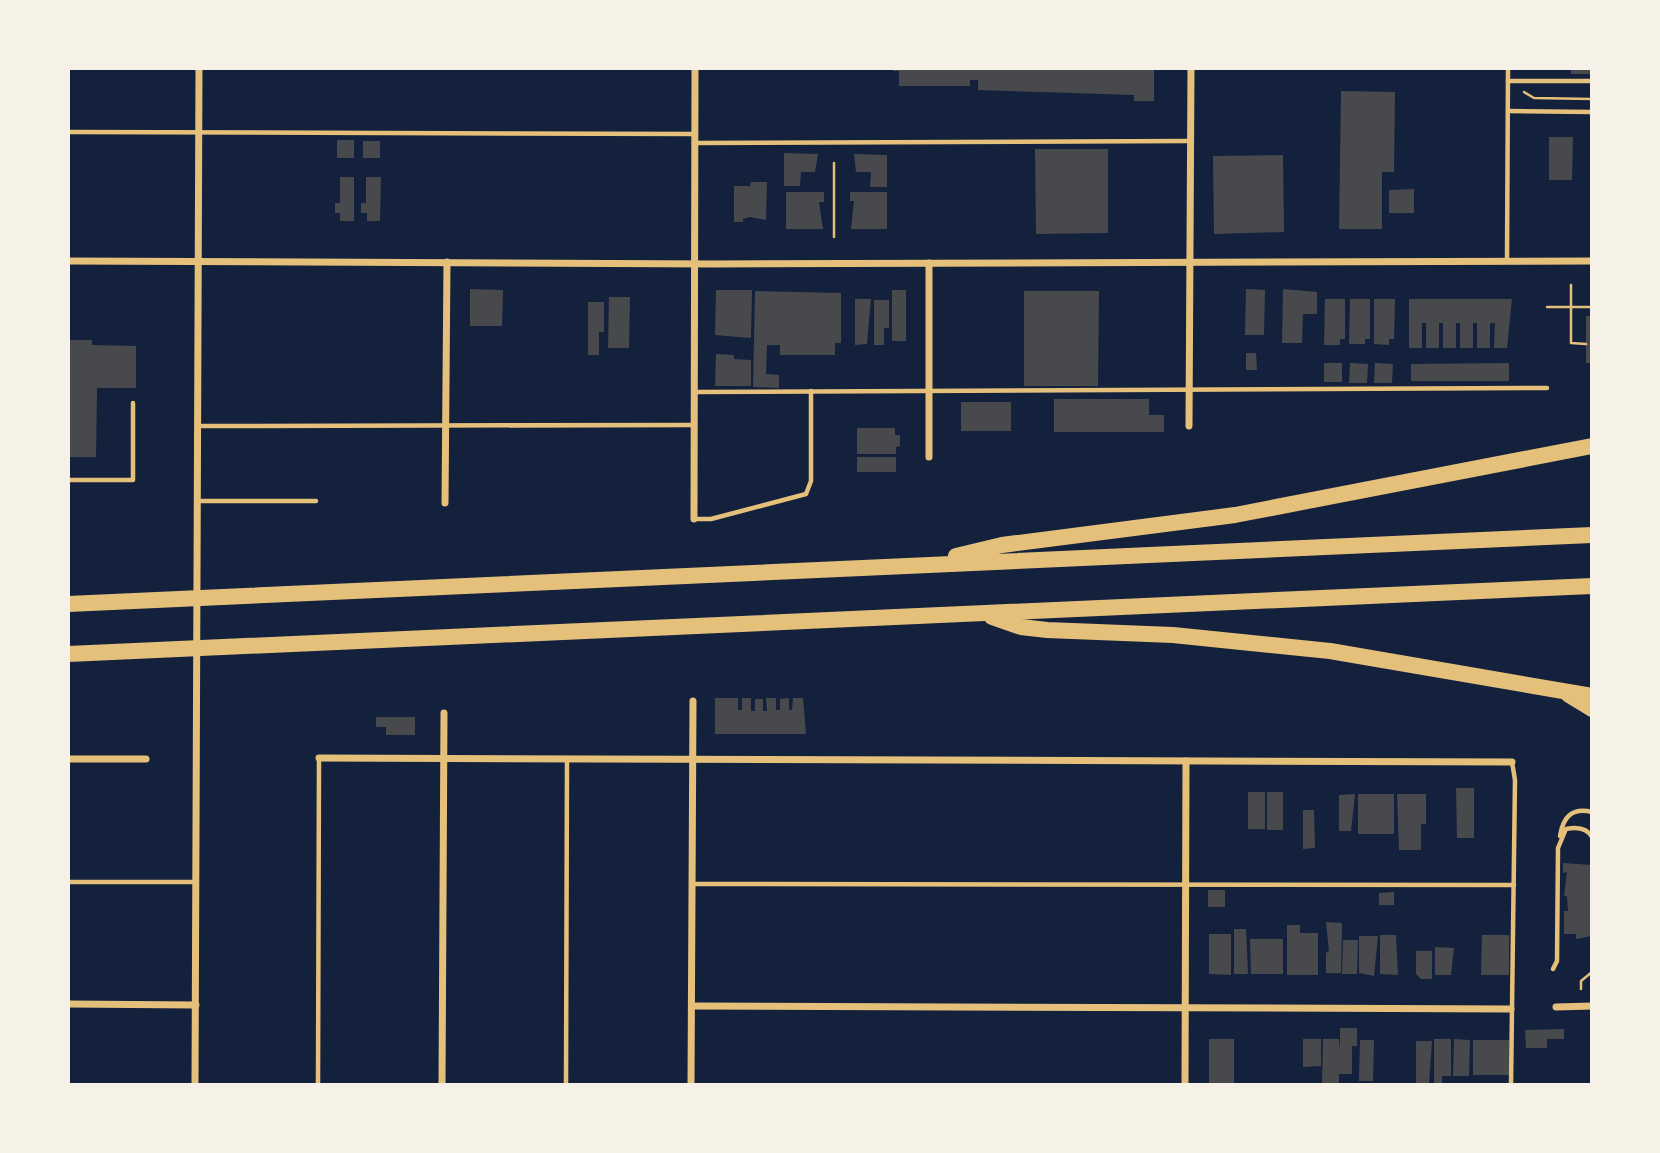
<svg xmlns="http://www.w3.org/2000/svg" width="1660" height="1153" font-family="'Titillium Web',sans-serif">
<rect width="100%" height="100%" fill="#14213d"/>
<g fill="#48494c">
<polygon points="893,68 1154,68 1154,101 1134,101 1134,95 978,90 978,80 970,80 970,86 899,86 899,71 893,71"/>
<rect x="1571" y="68" width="21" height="6"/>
<polygon points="1341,91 1395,92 1394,172 1382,172 1382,229 1339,229"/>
<polygon points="1549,137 1573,137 1572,180 1549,180"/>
<rect x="337" y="140" width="17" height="18"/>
<rect x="363" y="141" width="17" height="17"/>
<polygon points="1035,149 1108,149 1108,233 1036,234"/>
<polygon points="784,153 818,154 815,172 801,172 800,186 784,186"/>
<polygon points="854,154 887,155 887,187 870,187 871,172 856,172"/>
<polygon points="1283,155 1284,232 1214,234 1213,156"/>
<polygon points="340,177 354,177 354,221 340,221 340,213 335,213 335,203 340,203"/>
<polygon points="366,177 381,177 380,221 367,221 367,213 361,213 361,203 366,203"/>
<polygon points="751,182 767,182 766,220 750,217 743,219 743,222 734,222 734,186 750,186"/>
<polygon points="1414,189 1414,213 1389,213 1389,190"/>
<polygon points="786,192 824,192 824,202 819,202 823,229 786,229"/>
<polygon points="850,192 887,192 887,229 851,229 854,201 850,201"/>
<polygon points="470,289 503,290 502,326 470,326"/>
<polygon points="1246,289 1265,290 1264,335 1245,335"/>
<polygon points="1283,289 1317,292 1317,314 1303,314 1302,343 1282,343"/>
<polygon points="716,290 752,290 751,338 715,335"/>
<rect x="892" y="290" width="14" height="51"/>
<polygon points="755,291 841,293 841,343 835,343 835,355 780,355 780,345 767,345 766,374 779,375 779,388 753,387"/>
<polygon points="1024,291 1099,291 1098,386 1024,386"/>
<polygon points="609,297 630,297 629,348 608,348"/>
<polygon points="855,299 871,299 867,344 855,345"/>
<polygon points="1325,299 1345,299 1345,339 1340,339 1340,345 1324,345"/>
<polygon points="1350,299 1370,299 1370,339 1365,339 1365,344 1349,344"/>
<polygon points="1374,299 1395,299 1394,339 1389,339 1389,345 1374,344"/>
<polygon points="1409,299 1512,299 1507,348 1494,348 1495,323 1490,323 1490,348 1477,348 1477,323 1473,323 1473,348 1460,348 1460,323 1456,323 1456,348 1443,348 1443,323 1439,323 1439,348 1426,348 1426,323 1422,323 1422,348 1409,348"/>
<polygon points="874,300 889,300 889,328 884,328 884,345 874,345"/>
<polygon points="588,302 604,302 604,332 599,332 599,355 588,355"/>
<rect x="1586" y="316" width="6" height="47"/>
<polygon points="68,340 92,340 92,345 136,346 136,388 97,388 96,457 68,457"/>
<polygon points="1246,353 1256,353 1257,370 1246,370"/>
<polygon points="716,354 734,355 734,359 751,360 751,386 715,386"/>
<rect x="1324" y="363" width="18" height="19"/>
<polygon points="1350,363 1368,364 1367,383 1349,383"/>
<polygon points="1375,363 1393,364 1392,383 1374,383"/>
<polygon points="1509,363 1509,381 1411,381 1411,364"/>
<polygon points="1054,399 1149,399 1149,415 1164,415 1164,432 1054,432"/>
<rect x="961" y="402" width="50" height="29"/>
<polygon points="857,428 895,428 895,435 900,435 900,446 896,447 896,454 857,454"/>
<rect x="857" y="457" width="39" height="15"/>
<polygon points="715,698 738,698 738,710 742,710 742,698 751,698 751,711 755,711 755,699 763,699 763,711 767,711 766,698 776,698 776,710 780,710 780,699 789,698 789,710 792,710 793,698 803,698 806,734 715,734"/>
<polygon points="376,717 415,717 415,735 386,735 386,727 376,727"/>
<polygon points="1456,788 1474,788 1474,838 1457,838"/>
<rect x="1248" y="792" width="17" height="37"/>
<rect x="1267" y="792" width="16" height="38"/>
<polygon points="1355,794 1351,831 1339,831 1339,795"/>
<rect x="1358" y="794" width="36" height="40"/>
<polygon points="1397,794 1426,794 1426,824 1421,824 1421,850 1399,850"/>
<polygon points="1303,810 1314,810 1315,848 1303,849"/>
<polygon points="1563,863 1592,865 1592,936 1576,939 1576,934 1564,934 1564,911 1568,911 1567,896 1564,896 1567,872 1563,873"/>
<rect x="1208" y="890" width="17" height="17"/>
<polygon points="1394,892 1394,905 1379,905 1379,893"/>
<polygon points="1326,922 1342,923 1341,973 1326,973 1326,953 1329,951"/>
<polygon points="1287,925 1300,925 1300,933 1318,933 1318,975 1287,975"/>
<polygon points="1234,929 1246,929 1248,974 1234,974"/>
<polygon points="1209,934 1231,934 1231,975 1209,974"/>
<polygon points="1380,935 1396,935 1398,975 1380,974"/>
<polygon points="1482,935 1509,935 1509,975 1481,975"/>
<polygon points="1359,936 1378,936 1374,976 1359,973"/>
<polygon points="1250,939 1283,939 1283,974 1251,974"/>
<polygon points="1343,940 1358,940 1357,974 1342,974"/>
<polygon points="1435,947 1454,948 1451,975 1435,975"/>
<polygon points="1416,951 1432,951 1432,979 1421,979 1416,974"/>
<polygon points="1340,1028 1357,1028 1357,1046 1352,1046 1352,1074 1339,1074 1339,1085 1322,1085 1323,1039 1339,1039 1340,1052"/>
<polygon points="1564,1029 1564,1039 1547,1039 1547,1048 1526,1048 1525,1030"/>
<rect x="1209" y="1039" width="25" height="45"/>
<polygon points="1303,1039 1321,1039 1321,1066 1303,1067"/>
<polygon points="1434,1039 1451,1039 1451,1076 1442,1076 1442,1085 1434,1085"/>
<polygon points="1454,1039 1470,1040 1469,1076 1453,1076"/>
<polygon points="1360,1040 1374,1040 1373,1081 1359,1081"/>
<rect x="1473" y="1040" width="36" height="35"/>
<polygon points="1416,1041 1432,1041 1429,1085 1416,1085"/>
</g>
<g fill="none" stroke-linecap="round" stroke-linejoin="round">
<g stroke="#e5c07b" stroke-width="2.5">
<polyline points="1524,92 1534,98 1592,99"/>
<polyline points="834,163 834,237"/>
<polyline points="1571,285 1571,343 1586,344"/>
<polyline points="1547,307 1592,307"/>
<polyline points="1581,989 1581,981 1592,972"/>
</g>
<g stroke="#e5c07b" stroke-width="4.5">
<polyline points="1508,81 1592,81"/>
<polyline points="1508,111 1592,112"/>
<polyline points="68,132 694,134"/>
<polyline points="694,143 1190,141"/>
<polyline points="1507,261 1508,68"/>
<polyline points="694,392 1547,388"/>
<polyline points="198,426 694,425"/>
<polyline points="68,480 133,480 133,403"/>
<polyline points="198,501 316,501"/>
<polyline points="694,519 711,519 806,494 811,481 811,391"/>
<path d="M 1560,836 C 1563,817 1572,807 1592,812"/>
<polyline points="68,882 196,882"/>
<polyline points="692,884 1514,885"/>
<path d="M 1553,969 L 1557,961 L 1558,848 L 1566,829 C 1576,827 1587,828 1592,837"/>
<polyline points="318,1085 319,758"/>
<polyline points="566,1085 567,759"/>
<polyline points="1511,1085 1515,780 1512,762"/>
</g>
<g stroke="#e5c07b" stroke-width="7">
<polyline points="68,261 713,264 1592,261"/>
<polyline points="1189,426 1191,68"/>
<polyline points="929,457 929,263"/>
<polyline points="445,503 447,262"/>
<polyline points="694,519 695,68"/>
<polyline points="319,758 1512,762"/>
<polyline points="68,759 146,759"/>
<polyline points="68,1004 196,1005"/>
<polyline points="692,1006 1511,1009"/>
<polyline points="1556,1007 1592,1006"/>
<polyline points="195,1085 199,68"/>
<polyline points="442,1085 444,713"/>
<polyline points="691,1085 693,701"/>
<polyline points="1185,1085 1186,761"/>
</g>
<g stroke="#e5c07b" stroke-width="16">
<polyline points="956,556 1002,545 1235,515 1592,446"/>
<polyline points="68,604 1592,535"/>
<polyline points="992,617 1021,627 1047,630 1173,635 1330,651 1592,696"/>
<polyline points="68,654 1592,586"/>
<polyline points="1569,695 1592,709"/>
</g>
</g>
<rect width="1660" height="1153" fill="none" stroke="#f6f1e7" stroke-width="140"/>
</svg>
